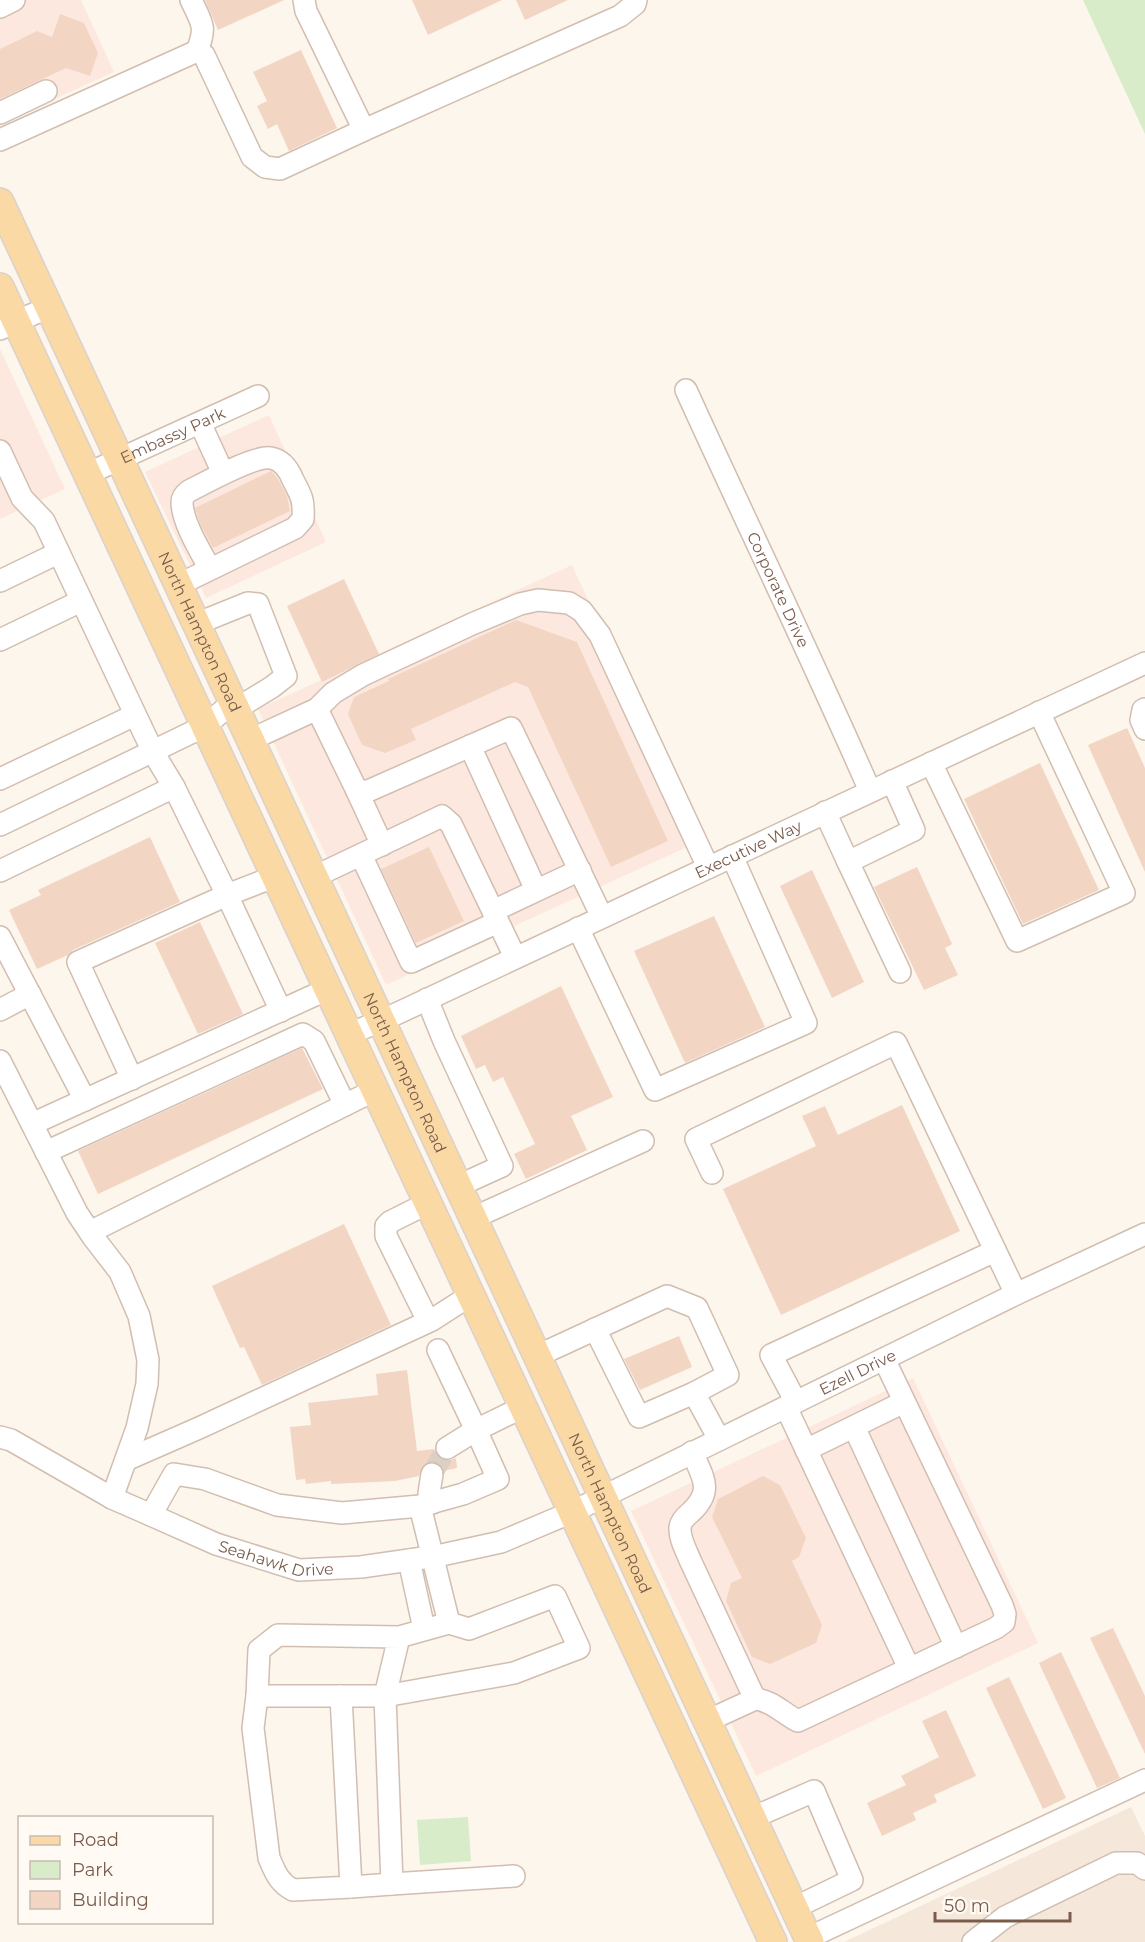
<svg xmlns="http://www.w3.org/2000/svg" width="1145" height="1942" font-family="Montserrat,sans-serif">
<rect width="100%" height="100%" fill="#fdf6ec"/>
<polygon fill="#f5e8da" points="1131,1807 1145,1836 1145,1942 844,1942"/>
<g fill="#fde8e0">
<polygon points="0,0 81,0 114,72 0,124"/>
<polygon points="0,349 65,489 0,519"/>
<polygon points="269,415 326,542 206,598 145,472"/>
<polygon points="572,565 700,841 386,985 258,709"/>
<polygon points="913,1378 1038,1643 756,1776 631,1511"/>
</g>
<g fill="#d8ecc9">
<polygon points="1083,0 1145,0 1145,134"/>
<polygon points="468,1817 471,1861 420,1865 417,1820"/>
</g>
<g fill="#f3d5c3">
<polygon points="205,0 284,0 218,30"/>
<polygon points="412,0 502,0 428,35"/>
<polygon points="516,0 568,0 525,20"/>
<polygon points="60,14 84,23 98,53 90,76 66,68 0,99 0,49 37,31 52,37"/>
<polygon points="301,50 337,128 289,151 277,124 268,129 257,106 267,101 253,72"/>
<polygon points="271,471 278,479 287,496 290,511 213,548 200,523 195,508"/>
<polygon points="344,579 379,654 322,682 287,606"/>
<polygon points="516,620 577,642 668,841 611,867 528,687 515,682 411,729 416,740 385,753 362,745 348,714 354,697 389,681 388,679"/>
<polygon points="1127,728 1145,768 1145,872 1088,745"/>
<polygon points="1040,763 1099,890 1023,924 964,799"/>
<polygon points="150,837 180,902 73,950 68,955 37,969 9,910 41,895 38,890"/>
<polygon points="429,847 464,921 416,943 381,869"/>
<polygon points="917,867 952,944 945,948 958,975 924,990 874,887"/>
<polygon points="812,870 864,982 832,998 780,886"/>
<polygon points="714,916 765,1027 685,1063 634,951"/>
<polygon points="200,922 243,1014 198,1034 155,943"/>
<polygon points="561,986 613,1097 571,1116 587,1150 526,1179 514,1154 535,1144 503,1077 493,1082 485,1065 476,1069 461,1036"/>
<polygon points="302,1048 323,1089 98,1194 78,1151"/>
<polygon points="902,1105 960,1231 781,1315 723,1189 816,1146 802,1116 825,1106 838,1135"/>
<polygon points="344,1224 391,1325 262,1385 244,1347 240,1348 212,1286"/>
<polygon points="679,1336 692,1367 640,1390 624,1359"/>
<polygon points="407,1370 417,1451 434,1449 437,1455 442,1459 448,1461 456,1458 457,1468 444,1471 440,1465 433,1461 428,1462 423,1466 419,1476 395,1481 331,1484 331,1481 306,1484 305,1479 296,1480 290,1427 311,1425 308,1403 378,1395 376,1374"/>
<polygon points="763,1476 780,1485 806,1538 799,1557 792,1561 822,1625 816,1643 770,1664 752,1657 726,1601 731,1583 742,1578 712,1517 718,1499"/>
<polygon points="1113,1628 1145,1696 1145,1754 1090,1638"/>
<polygon points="1061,1652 1120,1778 1097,1788 1039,1663"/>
<polygon points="1009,1677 1066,1798 1043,1809 986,1688"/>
<polygon points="946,1710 976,1776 934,1795 937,1802 913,1813 916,1820 882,1836 867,1803 906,1785 901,1776 939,1757 922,1721"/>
</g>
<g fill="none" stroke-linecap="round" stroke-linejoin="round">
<polyline stroke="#dcd0c4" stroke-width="21" stroke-dasharray="21 10" stroke-linecap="butt" points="432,1474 447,1448"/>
<g stroke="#d1beb0" stroke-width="24">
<g id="minor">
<path d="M 191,0 C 202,23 207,27 197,51"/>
<polyline points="0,7 14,0"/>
<polyline points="0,113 46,91"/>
<polyline points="364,130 620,16 635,4 636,0"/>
<polyline points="0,140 197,51 204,55 252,157 265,167 280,169 364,130 306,11 304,0"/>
<polyline points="0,329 49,307"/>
<path id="s1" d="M 686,390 C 747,524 811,656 870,791"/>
<polyline points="200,423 223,473"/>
<polyline points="0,451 22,498 44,521 153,752 174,787 227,895 78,962 132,1079"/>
<path id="s2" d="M 87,474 L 258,396"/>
<polyline points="0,581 58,553"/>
<path d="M 178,585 L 295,528 L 303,519 C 304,500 302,497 293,480 C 289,470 282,460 271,458 C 255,455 205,483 189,491 C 185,494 182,497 182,502 C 182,522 201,552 210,569"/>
<polyline points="196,624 248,603 258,604 286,676 272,687 236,709"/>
<polyline points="0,640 81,601"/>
<polyline points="317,709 333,693 363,675 472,624 520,604 538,600 569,603 582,611 600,635 708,867"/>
<polyline points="1145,709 1143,710 1141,720 1145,729"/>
<polyline points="250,740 317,709 357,791 368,791 511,728 602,917"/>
<polyline points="470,746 536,890"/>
<polyline points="931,763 1017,941 1124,893 1039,712"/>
<polyline points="0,779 135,715"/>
<polyline points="357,791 382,845"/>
<polyline points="825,812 848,862 914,830 892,781"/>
<polyline points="0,825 205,726 233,702"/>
<polyline points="361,855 411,962 498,922"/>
<polyline points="848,862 900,972"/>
<polyline points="0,871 174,787"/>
<polyline points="276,876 227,895 281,1011"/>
<polyline points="314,877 442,816 451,824 515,957"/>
<polyline points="493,911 580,870"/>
<polyline points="578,928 655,1090 806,1023 732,856"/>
<polyline points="0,937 85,1100"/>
<polyline points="427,999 444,1041 502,1166 458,1186"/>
<polyline points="0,1010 30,994"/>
<path id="s3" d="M 349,1034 L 381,1021 L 1145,663"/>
<polyline points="0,1061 77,1213 93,1237 120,1272 139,1316 148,1360 147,1384 137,1428 112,1498"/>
<polyline points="32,1124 328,989"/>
<polyline points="46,1152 303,1034 314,1041 345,1105"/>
<polyline points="712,1173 696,1139 896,1043 1016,1294"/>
<polyline points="473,1218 643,1141"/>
<polyline points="90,1232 375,1090"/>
<polyline points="428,1321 386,1236 386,1226 390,1222 428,1203"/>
<polyline points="595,1329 639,1417 694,1393"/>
<polyline points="438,1350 476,1430 447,1448"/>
<polyline points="537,1356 667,1296 697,1308 728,1375 694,1393 719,1439"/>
<polyline points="796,1402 771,1355 995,1251"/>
<polyline points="786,1407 909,1668"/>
<polyline points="854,1427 956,1647"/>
<path id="s4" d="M 0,1437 L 11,1440 L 112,1498 L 151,1515 L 216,1544 L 299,1570 L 361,1567 L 437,1556 L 501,1542 L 572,1512 L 1016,1294 L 1145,1234"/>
<polyline points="806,1450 904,1402"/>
<path d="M 692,1452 C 703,1478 714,1490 691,1512 C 686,1516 681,1521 680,1527 C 679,1538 686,1550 690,1560 L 755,1699"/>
<polyline points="126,1460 199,1428 432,1320 471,1295"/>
<polyline points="432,1474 429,1493 432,1503"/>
<polyline points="151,1515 174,1474 205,1479 277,1505 342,1513 420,1506"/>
<polyline points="409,1560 424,1629"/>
<polyline points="449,1623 420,1506 463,1494 498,1479 476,1430 523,1407"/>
<polyline points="399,1637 449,1623 469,1629 555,1596 579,1648 514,1673 385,1696 399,1637 278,1635 259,1650 257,1696 385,1696 392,1884 514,1876"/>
<path d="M 257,1696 L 253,1728 L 269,1858 C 275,1872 279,1883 293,1890 L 351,1887 L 341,1696"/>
<path d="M 707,1721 L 755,1699 C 771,1700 784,1714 798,1721 L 996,1628 L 1004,1622 L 1005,1614 L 1002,1605 L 884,1359"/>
<polyline points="752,1818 814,1791 852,1880 794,1908"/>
<polyline points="351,1887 392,1884"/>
<polyline points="808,1938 1145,1780"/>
<polyline points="973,1942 1005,1917 1116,1863 1137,1863 1145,1869"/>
</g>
</g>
<g stroke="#dad1cd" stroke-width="30">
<g id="major">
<path id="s5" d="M 0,202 L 810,1942"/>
<polyline points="0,287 773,1942"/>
</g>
</g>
<use href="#minor" stroke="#fff" stroke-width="21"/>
<use href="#major" stroke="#fbd9a5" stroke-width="27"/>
</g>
<g text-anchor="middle" stroke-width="4.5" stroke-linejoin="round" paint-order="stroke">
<g font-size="16" fill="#7a5c4d" stroke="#fffaf3">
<text dy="6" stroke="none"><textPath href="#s2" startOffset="94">Embassy Park</textPath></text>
<text dy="6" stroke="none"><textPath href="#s1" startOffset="220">Corporate Drive</textPath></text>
<text dy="6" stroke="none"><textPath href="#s5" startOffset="474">North Hampton Road</textPath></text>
<text dy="6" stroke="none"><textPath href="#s3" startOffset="440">Executive Way</textPath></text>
<text dy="6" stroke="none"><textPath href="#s5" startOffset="960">North Hampton Road</textPath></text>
<text dy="6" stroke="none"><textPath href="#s4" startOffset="928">Ezell Drive</textPath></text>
<text dy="6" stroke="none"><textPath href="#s5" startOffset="1446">North Hampton Road</textPath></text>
<text dy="6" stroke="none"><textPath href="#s4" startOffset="304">Seahawk Drive</textPath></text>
</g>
</g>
<rect x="18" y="1816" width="195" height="108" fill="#fffaf3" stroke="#cabbb1" stroke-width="1.5"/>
<rect x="30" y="1836" width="30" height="9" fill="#fbd9a5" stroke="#cabbb1" stroke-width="1.5"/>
<text x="72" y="1846" font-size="18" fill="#7a5c4d">Road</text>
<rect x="30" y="1861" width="30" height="18" fill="#d8ecc9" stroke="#cabbb1" stroke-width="1.5"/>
<text x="72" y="1876" font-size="18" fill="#7a5c4d">Park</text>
<rect x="30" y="1891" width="30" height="18" fill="#f3d5c3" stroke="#cabbb1" stroke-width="1.5"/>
<text x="72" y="1906" font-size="18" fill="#7a5c4d">Building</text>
<path d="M935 1912v9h135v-9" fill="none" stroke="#7a5c4d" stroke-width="3"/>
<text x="944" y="1912" font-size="18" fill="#7a5c4d" stroke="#fffaf3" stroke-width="4.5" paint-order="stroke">50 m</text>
</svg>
